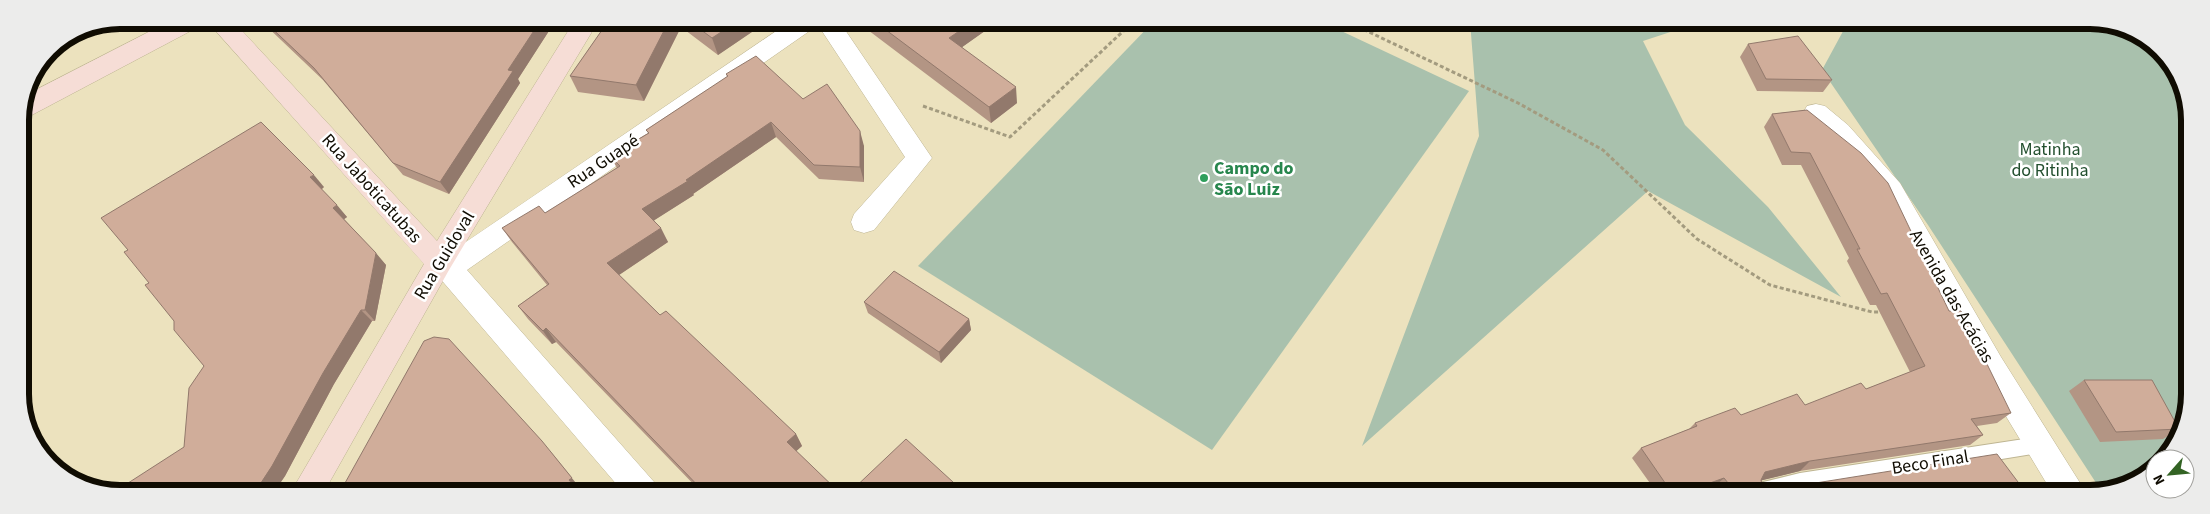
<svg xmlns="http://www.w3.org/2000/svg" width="2210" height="514" font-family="'Source Sans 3',sans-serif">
<rect width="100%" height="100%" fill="#ece2be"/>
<g fill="#a9c1ad">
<polygon points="1154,21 1320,21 1469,91 1212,450 918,266"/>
<polygon points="1470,21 1704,21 1643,41 1685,125 1768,207 1841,297 1648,191 1362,446 1479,136"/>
<polygon points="1848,22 2109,22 2160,49 2188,100 2188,413 2162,459 2155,459 2155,470 2102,492 1928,225 1822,70"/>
</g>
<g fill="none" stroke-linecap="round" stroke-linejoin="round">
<g stroke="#beb592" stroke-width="2">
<polygon id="lane" points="2038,437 2044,439 2047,445 2044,451 2038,453 1786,494 1754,494 1753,490 1755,484 1800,473"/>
</g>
<g stroke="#beb592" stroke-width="1">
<g id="street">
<polygon points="791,21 839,21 932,158 874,230 864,233 854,230 851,222 854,214 905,157 818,25 467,270 655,483 659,493 624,493 438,276 429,270 425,262 429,254 439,251 448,254"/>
<polygon points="1816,104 1825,106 1848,125 1900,183 2001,357 2087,494 2053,494 1981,375 1882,197 1830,139 1807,120 1803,113 1807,106"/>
</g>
</g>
<g stroke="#beb592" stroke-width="1">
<g id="secondary">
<polygon points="172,20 204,20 200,26 30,116 20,118 24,96"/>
<polygon points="206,20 232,20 437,241 575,20 599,20 449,270 324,492 291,492 424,264"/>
</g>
</g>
<g stroke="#a39b7f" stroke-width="3" stroke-dasharray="4 2.5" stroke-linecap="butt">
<polyline points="1346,21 1518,103 1603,150 1697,239 1770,285 1872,312 1884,312"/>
<polyline points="923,106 1010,137 1134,21"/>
</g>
<use href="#lane" fill="#fff" fill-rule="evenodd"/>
<use href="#street" fill="#fff" fill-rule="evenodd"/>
<use href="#secondary" fill="#f6ddd6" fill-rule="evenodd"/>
</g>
<g fill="#b39584">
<polygon points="260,20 556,20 518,79 520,83 449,194 403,175 323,80"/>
<polygon points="609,20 768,21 718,55 681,27 644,101 578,92 570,76"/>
<polygon points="856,21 999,21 962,47 1017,103 991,123"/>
<polygon points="1748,44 1832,80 1823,92 1757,91 1740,57"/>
<polygon points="726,74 803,99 864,146 864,182 819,179 776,137 693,194 694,195 654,220 668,242 619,275 660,315 796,434 802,446 796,451 840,493 702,493 556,342 552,344 528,319 518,306 547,285 512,242 502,228 545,213 617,168 610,156 648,133 646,130 727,77"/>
<polygon points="1807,110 1949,311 2011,413 1997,423 1977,426 1983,435 1970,445 1800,471 1762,480 1762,485 2027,494 1719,493 1714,487 1698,493 1657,493 1632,458 1641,448 1689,429 1695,423 1805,405 1866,389 1910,372 1876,305 1870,305 1847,261 1849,258 1801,165 1782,165 1764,127 1772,114"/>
<polygon points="324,187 321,189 347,217 344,219 386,265 375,321 372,321 334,384 285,476 274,492 132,492 184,447 204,366 128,250"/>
<polygon points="864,302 969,319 971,330 941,363 868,313"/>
<polygon points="2084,380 2179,429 2163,439 2100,442 2069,391"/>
</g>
<g fill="#92796c">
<polygon points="541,20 556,20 518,79 520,83 449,194 440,182 508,70"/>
<polygon points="669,21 678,21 681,27 644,101 636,85"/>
<polygon points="738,21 768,21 718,55 712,38"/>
<polygon points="974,21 999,21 951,55 949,38"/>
<polygon points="1016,87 1017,103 991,123 989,107"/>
<polygon points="771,122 776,137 693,194 694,195 650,223 642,209"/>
<polygon points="860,131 864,146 864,182 860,167"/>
<polygon points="314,175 324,187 321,190 310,177"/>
<polygon points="337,205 347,217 343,220 333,208"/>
<polygon points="661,228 668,242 616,277 607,263"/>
<polygon points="376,253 386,265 375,321 365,310"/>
<polygon points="361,310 372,321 334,384 285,476 274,492 255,492 323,373"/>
<polygon points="969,319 971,330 941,363 939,352"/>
<polygon points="546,328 556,342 552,344 543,331"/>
<polygon points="796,434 802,446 793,454 787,442"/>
<polygon points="550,451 580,488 577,490 569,480"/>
<polygon points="1810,461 1800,471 1755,482 1765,472"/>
<polygon points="1724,478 1714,487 1698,493 1682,493"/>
</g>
<g fill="#d0ad9a" stroke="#92796c">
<polygon points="263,20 541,20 508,70 513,71 440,182 393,163 314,68"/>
<polygon points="609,20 669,21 636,85 570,76"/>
<polygon points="689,21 738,21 712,38"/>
<polygon points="874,21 974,21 949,38 1016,87 989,107"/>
<polygon points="1798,36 1832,80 1766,79 1748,44"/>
<polygon points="756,56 803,99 827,84 860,131 860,167 814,165 771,122 686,180 688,181 642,209 661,228 607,263 660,315 666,311 796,434 787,442 840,493 705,493 546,328 543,331 518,306 549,284 502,228 539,206 545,213 620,166 610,156 649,133 646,130 728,76 726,74"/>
<polygon points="1807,110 1861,153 1888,183 1949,311 1961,311 2011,413 1971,419 1983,435 1810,461 1765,472 1761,480 1762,485 1797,486 1997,454 2027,494 1737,494 1724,478 1682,493 1672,493 1641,448 1697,426 1695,423 1735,408 1741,415 1797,394 1805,405 1861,383 1866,389 1925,366 1887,293 1881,294 1857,249 1860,249 1810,153 1791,152 1772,114"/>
<polygon points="261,122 314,175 310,177 337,205 333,208 376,253 365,310 361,310 323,373 272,466 255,492 132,492 125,485 184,447 189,388 204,366 174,330 174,321 145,285 149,283 124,252 128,250 101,218"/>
<polygon points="894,271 969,319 939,352 864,302"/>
<polygon points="434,337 449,339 542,441 572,478 569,480 580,493 340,492 424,341"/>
<polygon points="2084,380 2152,380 2179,429 2116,432"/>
<polygon points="906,439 965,493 849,493"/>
</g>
<circle fill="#2e9e5b" stroke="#fff" stroke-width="2" cx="1204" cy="178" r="5"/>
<g text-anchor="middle" stroke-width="5" stroke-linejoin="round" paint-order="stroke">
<g font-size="18" fill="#224f2e" stroke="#fff">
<text x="2050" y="155">Matinha<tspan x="2050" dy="21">do Ritinha</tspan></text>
</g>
<g font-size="18" fill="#100c02" stroke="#fff">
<text transform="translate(603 161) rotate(-34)" y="6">Rua Guapé</text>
<text transform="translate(372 188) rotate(48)" y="6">Rua Jaboticatubas</text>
<text transform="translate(444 255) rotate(-59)" y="6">Rua Guidoval</text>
<text transform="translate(1952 296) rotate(60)" y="6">Avenida das Acácias</text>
<text transform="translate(1930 462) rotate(-9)" y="6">Beco Final</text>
</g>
<g font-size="18" font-weight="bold" fill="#27864d" stroke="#fff" text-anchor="start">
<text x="1214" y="174">Campo do<tspan x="1214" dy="21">São Luiz</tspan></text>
</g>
</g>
<path d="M0 0H2210V514H0ZM120 29H2090A91 91 0 0 1 2181 120V394A91 91 0 0 1 2090 485H120A91 91 0 0 1 29 394V120A91 91 0 0 1 120 29Z" fill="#ececeb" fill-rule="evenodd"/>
<path fill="none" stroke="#100c02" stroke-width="6" d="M120 29H2090A91 91 0 0 1 2181 120V394A91 91 0 0 1 2090 485H120A91 91 0 0 1 29 394V120A91 91 0 0 1 120 29Z"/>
<g transform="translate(2170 474) rotate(243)"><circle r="24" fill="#ffffff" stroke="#9f9e9a"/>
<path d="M0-4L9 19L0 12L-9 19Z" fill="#336324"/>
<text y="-8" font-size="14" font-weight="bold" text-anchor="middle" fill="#100c02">N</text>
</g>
</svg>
